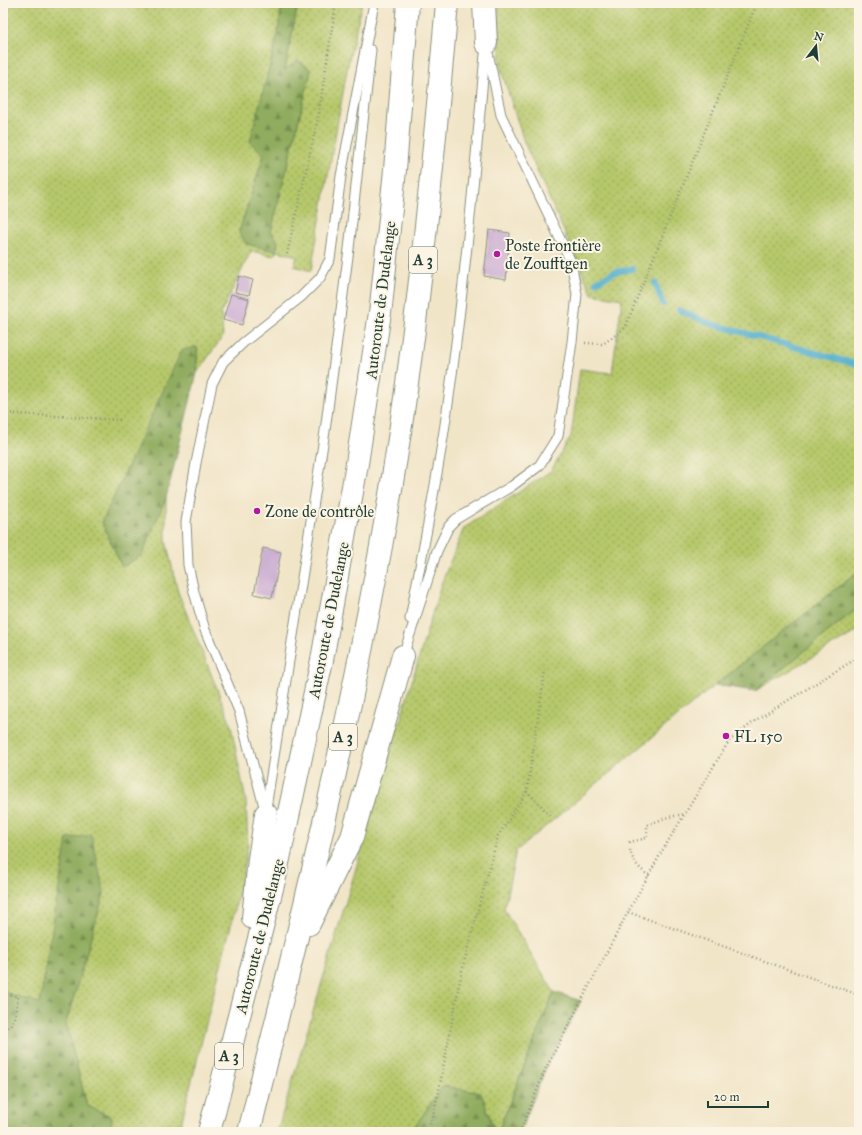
<svg xmlns="http://www.w3.org/2000/svg" width="862" height="1135" font-family="'IM FELL Great Primer',serif">
<defs>
<pattern id="grass-dots" width="8" height="8" patternUnits="userSpaceOnUse"><rect width="8" height="8" fill="#b6c86b"/><path d="M2 2h.1M6 6h.1" fill="none" stroke="#93a459" stroke-width="1.8" stroke-linecap="round"/></pattern>
<pattern id="forest-firs" width="22" height="20" patternUnits="userSpaceOnUse"><rect width="22" height="20" fill="#90ac5f"/><path d="M5 1l3.5 6h-7zM16 11l3.5 6h-7z" fill="#758d4f"/></pattern>
</defs>
<rect width="100%" height="100%" fill="#fcf5e5"/>
<filter id="ink" filterUnits="userSpaceOnUse"><feTurbulence type="fractalNoise" baseFrequency=".025" numOctaves="2"/><feDisplacementMap in="SourceGraphic" scale="8" xChannelSelector="R" yChannelSelector="G"/><feConvolveMatrix kernelMatrix="1 2 1 2 8 2 1 2 1" color-interpolation-filters="sRGB"/></filter>
<filter id="wash" filterUnits="userSpaceOnUse"><feTurbulence type="fractalNoise" baseFrequency=".012" numOctaves="4" result="noise"/><feDisplacementMap in="SourceGraphic" scale="16" xChannelSelector="R" yChannelSelector="G"/><feGaussianBlur stdDeviation="0.9" result="paint"/><feColorMatrix in="noise" values="0 0 0 0 0 0 0 0 0 0 0 0 0 0 0 0 0 1.4 0 .05"/><feComposite in="paint" operator="in"/></filter>
<g filter="url(#wash)">
<rect width="100%" height="100%" fill="#f1e5c8"/>
<g fill="url(#grass-dots)" stroke="#6a8250">
<polygon points="3,3 282,3 264,155 239,232 278,242 271,232 311,70 285,71 298,3 362,3 348,65 311,271 294,266 297,256 277,251 274,256 251,251 221,313 223,336 197,373 197,347 102,522 122,567 142,555 166,498 166,541 178,592 230,721 246,801 248,845 240,889 179,1132 110,1132 112,1117 87,1106 66,1023 104,893 43,991 40,1004 3,992"/>
<polygon points="498,3 859,3 859,571 715,685 516,851 504,909 554,992 498,1132 495,1132 481,1093 443,1086 411,1132 277,1132 441,584 464,528 551,471 571,436 580,369 612,373 622,299 592,294 524,142 500,66"/>
<polygon points="859,607 859,630 755,691"/>
</g>
<g fill="url(#forest-firs)" stroke="#58744a">
<polygon points="282,3 298,3 285,70 298,60 311,70 271,232 278,242 276,251 246,244 239,232 264,155 250,142 277,38"/>
<polygon points="197,347 197,373 166,498 142,555 122,567 102,522 182,350"/>
<polygon points="859,571 859,607 755,691 715,685"/>
<polygon points="91,835 104,893 66,1023 87,1106 112,1117 110,1132 3,1132 3,992 40,1003 67,839"/>
<polygon points="554,992 581,1001 546,1068 520,1132 498,1132"/>
<polygon points="443,1086 481,1093 495,1132 411,1132"/>
</g>
<g fill="none" stroke-linecap="round" stroke-linejoin="round">
<g stroke="#50aece" stroke-width="6">
<polyline points="596,282 615,272 632,269"/>
<polyline points="655,283 663,304"/>
<polyline points="679,310 709,323 859,365"/>
</g>
</g>
<g id="blocks">
<g fill="#ccaed4">
<polygon points="489,230 510,233 506,280 484,276"/>
<polygon points="239,276 253,280 249,295 235,292"/>
<polygon points="231,294 249,299 242,325 223,320"/>
<polygon points="263,548 281,552 272,598 254,594"/>
</g>
</g>
</g>
<g filter="url(#ink)">
<use href="#blocks" fill-opacity="0" stroke="#88917e" stroke-width="1"/>
<g fill="none" stroke-linecap="round" stroke-linejoin="round">
<g stroke="#88917e" stroke-width="11">
<g id="lane">
<path d="M 410,619 C 423,550 437,481 447,411 C 464,292 475,173 485,54"/>
<polyline points="403,656 437,551 449,526 456,519 512,486 539,466 558,436 572,342 577,294 571,262 501,115 486,43"/>
<polyline points="266,808 325,431 349,249 371,50"/>
<polyline points="266,814 239,711 205,630 194,592 188,565 186,522 196,463 212,384 223,362 244,342 301,297 320,278 330,259 341,176 374,3"/>
</g>
</g>
<g stroke="#88917e" stroke-width="24">
<g id="highway">
<polyline points="484,3 486,43"/>
<polyline points="253,918 259,859 266,814"/>
<polyline points="309,924 352,837 403,656"/>
<polyline points="209,1132 275,877 322,660 356,470 381,306 395,170 408,3"/>
<path d="M 249,1132 C 300,928 350,725 386,518 C 416,348 432,176 447,3"/>
</g>
</g>
<g stroke="#88917e" stroke-width="2.5" stroke-dasharray="1 3" stroke-linecap="butt">
<polyline points="287,254 318,118 336,3"/>
<polyline points="585,343 603,344 625,328 757,3"/>
<polyline points="3,413 121,420"/>
<polyline points="527,791 551,816"/>
<path d="M 649,876 C 638,868 628,856 630,842 L 647,838 L 647,825 L 668,817 L 685,814"/>
<polyline points="628,912 859,995"/>
<path d="M 3,992 L 18,997 C 16,1011 16,1024 3,1031"/>
<polyline points="428,1132 438,1095 462,970 498,836 527,791 545,670"/>
<polyline points="520,1132 546,1068 628,912 661,853 729,741 756,720 859,657"/>
</g>
<use href="#lane" stroke="#fff" stroke-width="9"/>
<use href="#highway" stroke="#fff" stroke-width="22"/>
</g>
</g>
<g fill="#b5179e" stroke="#fcf5e5" stroke-width="1.5">
<circle cx="497" cy="254" r="4"/>
<circle cx="257" cy="511" r="4"/>
<circle cx="726" cy="736" r="4"/>
</g>
<g text-anchor="middle" stroke-width="4" stroke-linejoin="round" paint-order="stroke">
<g fill="#fcf5e5" stroke="#617469" stroke-width="1">
<rect x="409" y="247" width="28" height="26" rx="3"/>
<rect x="329" y="724" width="28" height="26" rx="3"/>
<rect x="215" y="1043" width="28" height="26" rx="3"/>
</g>
<g font-size="15" font-weight="bold" fill="#1f3d34">
<text x="423" y="265">A 3</text>
<text x="343" y="742">A 3</text>
<text x="229" y="1061">A 3</text>
</g>
<g font-size="16" fill="#1f3d34" stroke="#fcf5e5" text-anchor="start">
<text x="505" y="251">Poste frontière<tspan x="505" dy="18">de Zoufftgen</tspan></text>
<text x="265" y="517">Zone de contrôle</text>
<text x="734" y="742">FL 150</text>
</g>
<g font-size="16" fill="#1f3d34" stroke="#fcf5e5">
<text transform="translate(380 300) rotate(-83)" y="6">Autoroute de Dudelange</text>
<text transform="translate(328 620) rotate(-79)" y="6">Autoroute de Dudelange</text>
<text transform="translate(259 936) rotate(-76)" y="6">Autoroute de Dudelange</text>
</g>
</g>
<rect width="862" height="1135" fill="none" stroke="#fcf5e5" stroke-width="16"/>
<g transform="translate(816 46) rotate(16)" stroke="#fcf5e5" stroke-width="3" paint-order="stroke">
<path d="M0-3L7 15L0 10L-7 15Z" fill="#1f3d34"/>
<text y="-6" font-size="11" font-weight="bold" text-anchor="middle" fill="#1f3d34">N</text>
</g>
<path d="M708 1101v6h60v-6" fill="none" stroke="#1f3d34" stroke-width="2"/>
<text x="714" y="1101" font-size="12" fill="#1f3d34" stroke="#fcf5e5" stroke-width="3" paint-order="stroke">20 m</text>
</svg>
